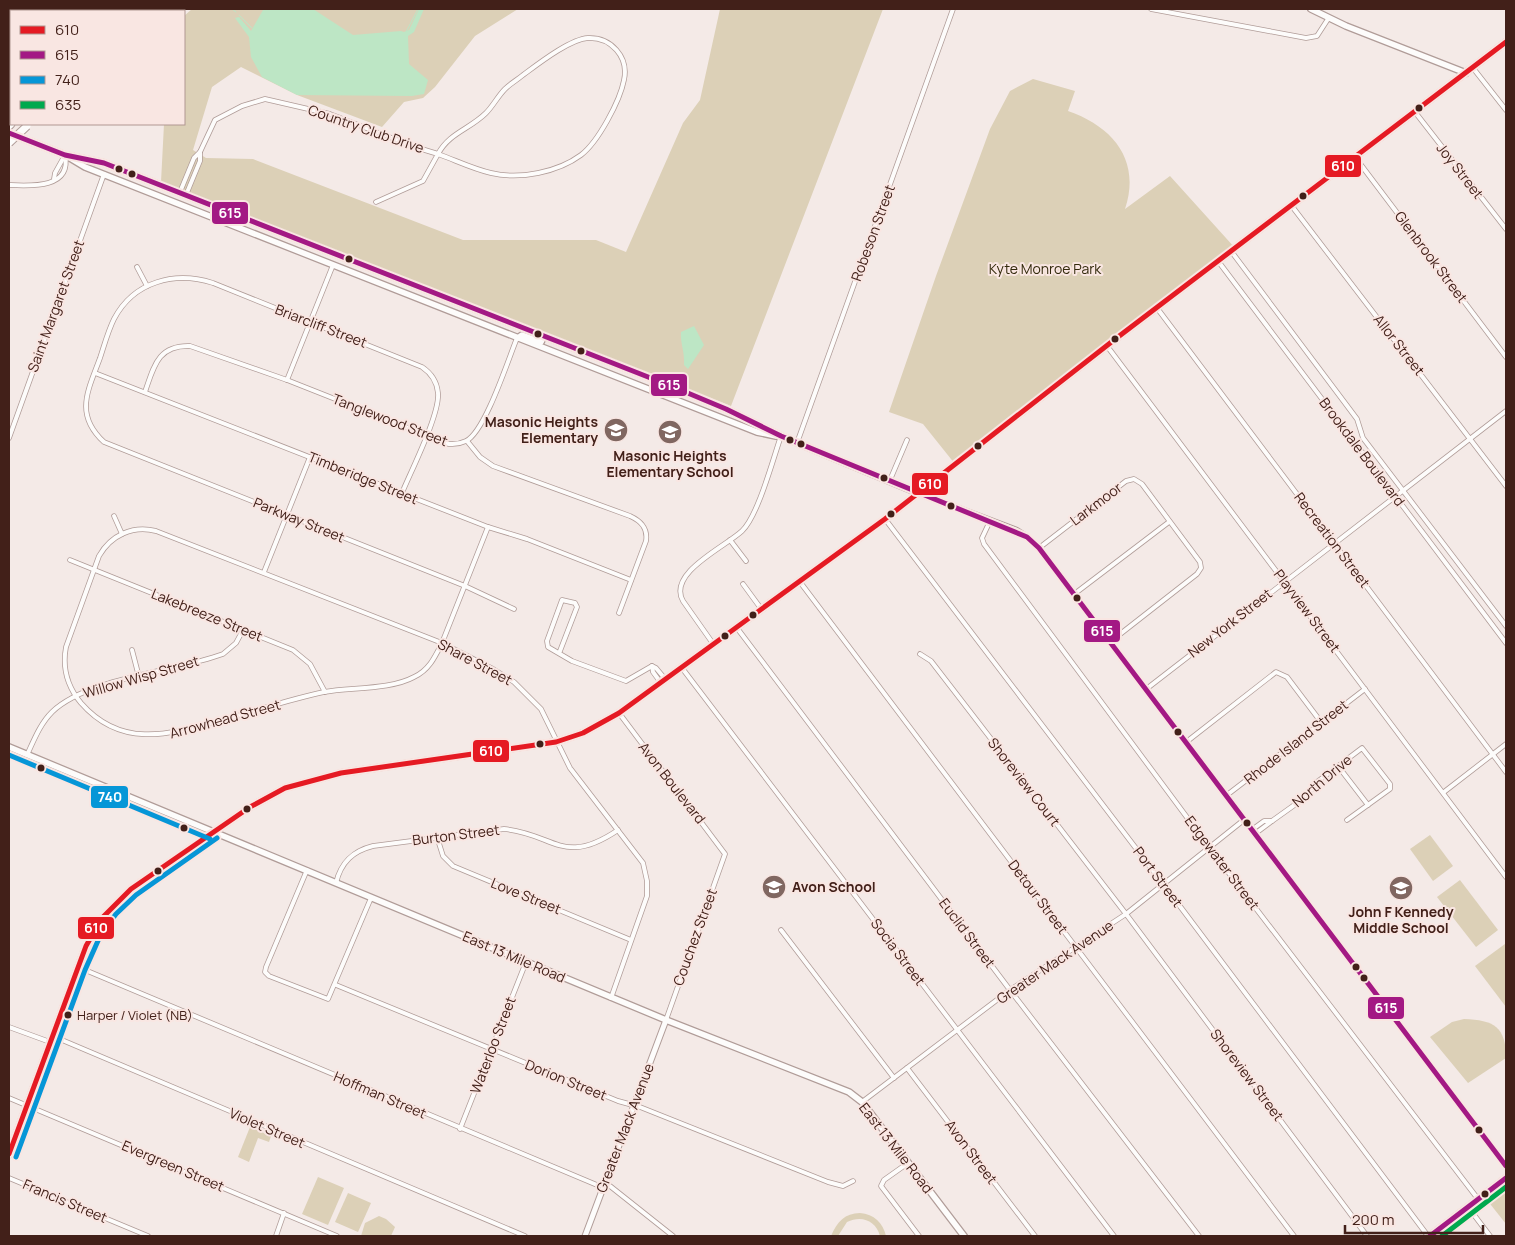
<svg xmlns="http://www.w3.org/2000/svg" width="1515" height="1245" font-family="Manrope,sans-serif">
<rect width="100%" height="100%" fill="#f4eae7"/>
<g fill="#dcd0b7">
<polygon points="192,9 518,9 475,36 435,87 423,98 404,102 382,127 297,95 241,67 212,87 193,150 206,158 253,159 463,240 596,240 626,252 683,123 700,100 720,9 883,9 731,406 161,182 164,124 184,124 184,16"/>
<path d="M 1033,79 L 1075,91 L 1068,111 C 1114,127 1141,161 1125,209 L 1170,176 L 1235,248 L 955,464 L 923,424 L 889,412 L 936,276 L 990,129 L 1010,91 Z"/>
<polygon points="1430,835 1453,866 1433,881 1410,849"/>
<polygon points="1460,880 1498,930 1476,947 1437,897"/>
<polygon points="1505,944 1506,945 1506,1007 1475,966"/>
<path d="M 1464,1019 C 1494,1020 1506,1027 1506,1058 L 1468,1083 L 1430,1037 L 1452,1022 Z"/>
<polygon points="250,1127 271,1136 269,1142 258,1138 249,1162 238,1157"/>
<polygon points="318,1177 344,1188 328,1225 302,1214"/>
<polygon points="1506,1185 1506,1224 1487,1200"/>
<polygon points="348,1193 371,1203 358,1232 335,1222"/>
<path d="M 860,1213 C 874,1214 883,1223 886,1236 L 880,1236 C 876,1221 862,1215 847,1222 L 838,1236 L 831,1236 C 837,1222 845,1213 860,1213 Z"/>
<polygon points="379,1216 386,1219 395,1227 391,1236 361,1236 365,1223"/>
</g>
<g fill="#bde6c5">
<polygon points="9,9 78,9 76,11 11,11 11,71 9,72"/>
<polygon points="269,9 313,9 353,35 401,31 404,32 409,30 419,9 424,9 414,32 408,36 409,64 428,80 424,94 412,96 297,95 262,77 251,57 249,37 235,18 239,17 251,31 263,10"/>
<path d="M 694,326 L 704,345 L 688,369 L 684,365 C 685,352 680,343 681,332 Z"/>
</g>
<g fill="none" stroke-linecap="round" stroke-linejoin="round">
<g stroke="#bde6c5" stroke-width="1">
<polyline points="232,9 236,12"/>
<polyline points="89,11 92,9"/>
<polyline points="239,15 252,28"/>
<polyline points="406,32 418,9"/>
<polyline points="9,86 11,84"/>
</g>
<g stroke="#b09c98" stroke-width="5.5">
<g id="minor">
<polyline points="1151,9 1306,38 1317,36 1328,19"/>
<polyline points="1473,68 1506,110"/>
<polyline points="1415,112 1506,229"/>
<path d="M 200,152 L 215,120 L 242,106 L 265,99 L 330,114 L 415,147 L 438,154 C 449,133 470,129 486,113 C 493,106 498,96 505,89 C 510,84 517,80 523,75 C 538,64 570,39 588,38 C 611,37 629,57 624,80 C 620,101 598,142 581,155 C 558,172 520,180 491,173 C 473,169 455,160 438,154 L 423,181 L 376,202"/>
<polyline points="1355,157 1506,357"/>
<polyline points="54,179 55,173 65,155"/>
<path d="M 9,185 C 30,186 72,189 65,155"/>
<polyline points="180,192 194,158 200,152 200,161 186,195"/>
<polyline points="1291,205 1506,486"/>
<polyline points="1231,251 1357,419 1363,438 1506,626"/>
<polyline points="1218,261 1506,643"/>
<polyline points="137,267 147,286"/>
<polyline points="1157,308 1506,772"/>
<polyline points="1107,346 1506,877"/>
<polyline points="95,373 488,527 527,539 631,580"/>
<polyline points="287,380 333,265"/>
<path d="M 145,392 C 154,366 158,345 190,346 L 287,380 L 426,435 C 439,442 451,448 466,441 C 485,432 508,360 517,338"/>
<polyline points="9,438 104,174"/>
<path d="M 467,441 L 480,457 L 493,466 L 630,516 C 641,521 648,528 646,541 L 619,613"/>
<polyline points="797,443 953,9"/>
<polyline points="890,480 907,440"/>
<path d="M 402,493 C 411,471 440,414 438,393 C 437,382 431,373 422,367 L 213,283 C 175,271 134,281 114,319 C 108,331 104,346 100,358 C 88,391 74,414 104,442 L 465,586 L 514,609"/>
<polyline points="114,516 122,534"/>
<polyline points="885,519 1167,889 1428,1236"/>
<polyline points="990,521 982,538 984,544 1209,847 1478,1199"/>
<path d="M 488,527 L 442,643 C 435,657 429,670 414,677 C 390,690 351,687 324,692 C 290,699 256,711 222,720 C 171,734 122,750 81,703 C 67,686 62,668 66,647 L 99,556 C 111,535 133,525 156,531 L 442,643 L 493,669 L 514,682 L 541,709 L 570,768 L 643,863 L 647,881 L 647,896 L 611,998"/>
<polyline points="730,540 746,561"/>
<polyline points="1039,548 1126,481 1134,479 1142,484 1200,562 1201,568 1197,574 1110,642"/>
<polyline points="70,560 293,650 310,664 325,692"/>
<polyline points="264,572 310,457"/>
<polyline points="800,582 1294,1236"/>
<polyline points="743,584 762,610"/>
<polyline points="1073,595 1169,522"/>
<polyline points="737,628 1010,990 1199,1236"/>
<path d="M 714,645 L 683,601 C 667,573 725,547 742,531 C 758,516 773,459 781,436"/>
<polyline points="132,650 139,677"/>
<polyline points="560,651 577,607 575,603 562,600 547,641 548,647 572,661 626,681 652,666"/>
<polyline points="920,654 931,661 1126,914 1367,1236"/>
<polyline points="682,668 1114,1236"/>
<polyline points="661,683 653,672 652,666 656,668 666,680"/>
<polyline points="1145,690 1506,411"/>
<polyline points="619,713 725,854 666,1020"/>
<polyline points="1185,743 1276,672 1287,677 1321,722"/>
<path d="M 27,755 C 34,740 40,724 52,712 C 89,677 175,672 223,654 L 236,643 L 243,630"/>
<polyline points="1338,766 1368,805"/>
<polyline points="1444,792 1506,744"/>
<polyline points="1227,795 1365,689"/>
<polyline points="1272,821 1307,796 1317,782 1362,748 1390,784 1390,789 1347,820"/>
<polyline points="1253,829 1264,821 1272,821 1256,833"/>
<polyline points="437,837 443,856 453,866 631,940"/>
<polyline points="307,870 266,967 265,972 269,976 328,999 371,898"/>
<path d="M 336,883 C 341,862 353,851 373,846 L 504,829 C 555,834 563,867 618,830"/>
<polyline points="781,930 894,1078"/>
<polyline points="78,967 597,1185 610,1186 673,1236"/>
<polyline points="336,985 618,1101 640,1107 828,1182 843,1186 853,1181"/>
<polyline points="9,1027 50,1042 62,1040 525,1236"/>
<polyline points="907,1068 1035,1236"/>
<polyline points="9,1098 337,1236"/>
<polyline points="862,1102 1010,990 1126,914 1245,819"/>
<polyline points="460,1129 526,962"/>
<polyline points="908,1163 884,1180 881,1186 919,1236"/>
<polyline points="9,1178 148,1236"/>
<polyline points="1468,1207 1490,1236"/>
<polyline points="276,1236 284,1213"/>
</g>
</g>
<g stroke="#b09c98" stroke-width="7">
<g id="tertiary">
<polyline points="918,493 1016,530 1027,537 1039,548 1506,1166"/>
<polyline points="585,1236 666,1020"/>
</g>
</g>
<g stroke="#b09c98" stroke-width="8">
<g id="secondary">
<polyline points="1311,9 1346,26 1466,73"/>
<polyline points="9,133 65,155 85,167 757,432 776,436"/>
<polyline points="65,155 104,163 671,386 726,409 781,436 918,493"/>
<polyline points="518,338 522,335 541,342 542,340 541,335"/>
<polyline points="9,747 666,1020 849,1092 862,1102 964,1236"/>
<polyline points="9,1154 86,946 102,918 131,889 250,807 285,788 341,773 556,742 583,733 619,713 885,519 1114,340 1506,42"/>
<polyline points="1430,1236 1506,1178"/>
</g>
</g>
<g stroke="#b09c98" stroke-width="9">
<g id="motorway">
<polyline points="137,11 140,9"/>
<polyline points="156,11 159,9"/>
<polyline points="9,126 11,124"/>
</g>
</g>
<use href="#minor" stroke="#fdfcfb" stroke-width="4"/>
<use href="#tertiary" stroke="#fdfcfb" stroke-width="5"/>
<use href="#secondary" stroke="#fdfcfb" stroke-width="5.5"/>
<use href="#motorway" stroke="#fdfcfb" stroke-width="7"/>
<g stroke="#b09c98" stroke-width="9" stroke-linecap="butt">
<polyline id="motorway-bridge" points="9,143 27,126"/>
</g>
<use href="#motorway-bridge" stroke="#fdfcfb" stroke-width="7"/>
<g stroke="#f9e6e2" stroke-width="9">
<polyline id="bus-1" points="9,1154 86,946 102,918 131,889 250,807 285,788 341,773 556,742 583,733 619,713 885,519 1114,340 1506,42"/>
</g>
<g stroke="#f9e6e2" stroke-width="9">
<g id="bus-2">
<polyline points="9,133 65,155 104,163 671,386 726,409 781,436 1027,537 1039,548 1506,1166"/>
<polyline points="1430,1236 1506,1178"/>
</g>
</g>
<g stroke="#f9e6e2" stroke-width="9">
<g id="bus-3">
<polyline points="9,755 210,839"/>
<polyline points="16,1157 85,970 101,934 116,914 136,895 217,838"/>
</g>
</g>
<g stroke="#f9e6e2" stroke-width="9">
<polyline id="bus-4" points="1442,1236 1506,1187"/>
</g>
<use href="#bus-1" stroke="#e51a23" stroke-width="5"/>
<use href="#bus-2" stroke="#a31984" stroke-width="5"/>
<use href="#bus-3" stroke="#0696d7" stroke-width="5"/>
<use href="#bus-4" stroke="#00a94e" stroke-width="5"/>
</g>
<defs>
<g id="school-disc" transform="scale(1.25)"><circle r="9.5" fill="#806761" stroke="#f9e6e2"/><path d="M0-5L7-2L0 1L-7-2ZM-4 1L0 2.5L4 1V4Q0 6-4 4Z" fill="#fff"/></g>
</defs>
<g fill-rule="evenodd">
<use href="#school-disc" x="616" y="430"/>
<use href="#school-disc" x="670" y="432"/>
<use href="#school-disc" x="774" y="887"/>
<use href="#school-disc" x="1401" y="888"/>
</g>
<g fill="#422019" stroke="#f9e6e2" stroke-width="2">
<circle cx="1419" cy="108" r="4.5"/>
<circle cx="119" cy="169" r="4.5"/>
<circle cx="132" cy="174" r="4.5"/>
<circle cx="1303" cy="196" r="4.5"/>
<circle cx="349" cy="259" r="4.5"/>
<circle cx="538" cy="334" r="4.5"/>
<circle cx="1115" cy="339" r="4.5"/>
<circle cx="581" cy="351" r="4.5"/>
<circle cx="790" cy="440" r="4.5"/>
<circle cx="801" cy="444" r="4.5"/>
<circle cx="978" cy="446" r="4.5"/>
<circle cx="884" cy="478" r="4.5"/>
<circle cx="951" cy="506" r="4.5"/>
<circle cx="891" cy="514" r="4.5"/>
<circle cx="1077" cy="598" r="4.5"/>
<circle cx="753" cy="615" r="4.5"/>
<circle cx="725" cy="636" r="4.5"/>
<circle cx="1178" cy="732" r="4.5"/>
<circle cx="540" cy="744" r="4.5"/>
<circle cx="41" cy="768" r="4.5"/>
<circle cx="247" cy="809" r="4.5"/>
<circle cx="1247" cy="823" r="4.5"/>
<circle cx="184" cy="828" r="4.5"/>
<circle cx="158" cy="871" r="4.5"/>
<circle cx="1356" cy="967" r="4.5"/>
<circle cx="1364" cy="978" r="4.5"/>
<circle cx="68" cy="1015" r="4.5"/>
<circle cx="1479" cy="1130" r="4.5"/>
<circle cx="1485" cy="1194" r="4.5"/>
</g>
<g text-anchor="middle" stroke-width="4" stroke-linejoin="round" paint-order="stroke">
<g font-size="13" fill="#422019" stroke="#f9e6e2" text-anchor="start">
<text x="77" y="1020">Harper / Violet (NB)</text>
</g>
<g font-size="14" fill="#422019" stroke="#f9e6e2">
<text transform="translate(366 129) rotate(19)" y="5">Country Club Drive</text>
<text transform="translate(1460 171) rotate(52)" y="5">Joy Street</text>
<text transform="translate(873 233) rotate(-70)" y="5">Robeson Street</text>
<text transform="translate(1431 257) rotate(53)" y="5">Glenbrook Street</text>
<text transform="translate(56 306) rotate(-70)" y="5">Saint Margaret Street</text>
<text transform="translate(321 326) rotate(21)" y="5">Briarcliff Street</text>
<text transform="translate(1399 345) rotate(52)" y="5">Allor Street</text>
<text transform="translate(390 420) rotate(21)" y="5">Tanglewood Street</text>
<text transform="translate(1362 452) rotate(53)" y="5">Brookdale Boulevard</text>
<text transform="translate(363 478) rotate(22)" y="5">Timberidge Street</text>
<text transform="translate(1096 504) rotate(-37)" y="5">Larkmoor</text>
<text transform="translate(299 520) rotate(22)" y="5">Parkway Street</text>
<text transform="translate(1332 540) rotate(53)" y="5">Recreation Street</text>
<text transform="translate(1307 611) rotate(53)" y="5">Playview Street</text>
<text transform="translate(207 615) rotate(22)" y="5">Lakebreeze Street</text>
<text transform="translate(1230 623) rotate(-38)" y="5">New York Street</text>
<text transform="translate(475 662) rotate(28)" y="5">Share Street</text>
<text transform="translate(141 677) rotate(-16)" y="5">Willow Wisp Street</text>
<text transform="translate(225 719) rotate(-15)" y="5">Arrowhead Street</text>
<text transform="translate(1296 742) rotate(-38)" y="5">Rhode Island Street</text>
<text transform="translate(1322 781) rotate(-40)" y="5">North Drive</text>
<text transform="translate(1024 782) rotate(52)" y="5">Shoreview Court</text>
<text transform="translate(672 783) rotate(52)" y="5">Avon Boulevard</text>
<text transform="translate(456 835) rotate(-7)" y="5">Burton Street</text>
<text transform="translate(1222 863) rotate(53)" y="5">Edgewater Street</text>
<text transform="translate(1158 877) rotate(53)" y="5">Port Street</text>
<text transform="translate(526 896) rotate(22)" y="5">Love Street</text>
<text transform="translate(1038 897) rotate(53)" y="5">Detour Street</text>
<text transform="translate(967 933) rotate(53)" y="5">Euclid Street</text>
<text transform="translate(695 937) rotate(-70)" y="5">Couchez Street</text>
<text transform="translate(898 952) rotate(53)" y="5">Socia Street</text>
<text transform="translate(514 957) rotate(23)" y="5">East 13 Mile Road</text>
<text transform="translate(1055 962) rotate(-34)" y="5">Greater Mack Avenue</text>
<text transform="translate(493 1045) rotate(-69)" y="5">Waterloo Street</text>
<text transform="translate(1247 1075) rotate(53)" y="5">Shoreview Street</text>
<text transform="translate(566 1080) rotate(22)" y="5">Dorion Street</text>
<text transform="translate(380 1095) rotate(23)" y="5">Hoffman Street</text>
<text transform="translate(267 1128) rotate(23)" y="5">Violet Street</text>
<text transform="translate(625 1128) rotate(-69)" y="5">Greater Mack Avenue</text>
<text transform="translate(896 1148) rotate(52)" y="5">East 13 Mile Road</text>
<text transform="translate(971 1152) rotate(53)" y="5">Avon Street</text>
<text transform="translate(173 1166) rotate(23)" y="5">Evergreen Street</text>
<text transform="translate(65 1201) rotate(23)" y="5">Francis Street</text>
</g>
<g font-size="14" fill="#32290b" stroke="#f9e6e2">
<text x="1045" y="274">Kyte Monroe Park</text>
</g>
<g font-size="14" font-weight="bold" fill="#422019" stroke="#f9e6e2">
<text x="598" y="427" text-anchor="end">Masonic Heights<tspan x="598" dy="16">Elementary</tspan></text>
<text x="670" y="461">Masonic Heights<tspan x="670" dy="16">Elementary School</tspan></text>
<text x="792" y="892" text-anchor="start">Avon School</text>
<text x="1401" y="917">John F Kennedy<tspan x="1401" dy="16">Middle School</tspan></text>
</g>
</g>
<g stroke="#f9e6e2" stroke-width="2">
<rect x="1324" y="154" width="38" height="24" rx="5" fill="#e51a23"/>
<rect x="211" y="201" width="38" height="24" rx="5" fill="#a31984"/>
<rect x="650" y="373" width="38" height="24" rx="5" fill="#a31984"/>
<rect x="911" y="472" width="38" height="24" rx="5" fill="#e51a23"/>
<rect x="1083" y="619" width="38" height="24" rx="5" fill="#a31984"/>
<rect x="472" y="739" width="38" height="24" rx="5" fill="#e51a23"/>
<rect x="90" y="785" width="39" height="24" rx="5" fill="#0696d7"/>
<rect x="77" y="916" width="38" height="24" rx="5" fill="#e51a23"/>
<rect x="1367" y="996" width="38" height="24" rx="5" fill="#a31984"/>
</g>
<g font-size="14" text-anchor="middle" font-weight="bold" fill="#fff">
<text x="1343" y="171">610</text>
<text x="230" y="218">615</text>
<text x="669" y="390">615</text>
<text x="930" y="489">610</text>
<text x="1102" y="636">615</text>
<text x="491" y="756">610</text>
<text x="110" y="802">740</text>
<text x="96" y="933">610</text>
<text x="1386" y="1013">615</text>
</g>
<rect width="1515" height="1245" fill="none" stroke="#422019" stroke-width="20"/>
<rect x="10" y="10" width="175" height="115" fill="#f9e6e2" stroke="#b09792"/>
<rect x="20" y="26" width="25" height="8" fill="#e51a23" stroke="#b09792"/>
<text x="55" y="35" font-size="15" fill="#422019">610</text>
<rect x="20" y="51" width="25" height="8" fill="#a31984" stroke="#b09792"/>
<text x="55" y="60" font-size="15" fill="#422019">615</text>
<rect x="20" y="76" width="25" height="8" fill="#0696d7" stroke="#b09792"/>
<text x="55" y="85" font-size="15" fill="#422019">740</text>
<rect x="20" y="101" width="25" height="8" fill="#00a94e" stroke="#b09792"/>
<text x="55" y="110" font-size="15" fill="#422019">635</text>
<path d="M1345 1225v8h138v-8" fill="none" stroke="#422019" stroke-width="2.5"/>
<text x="1352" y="1225" font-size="15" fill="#422019" stroke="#f9e6e2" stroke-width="4" paint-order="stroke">200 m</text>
</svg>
